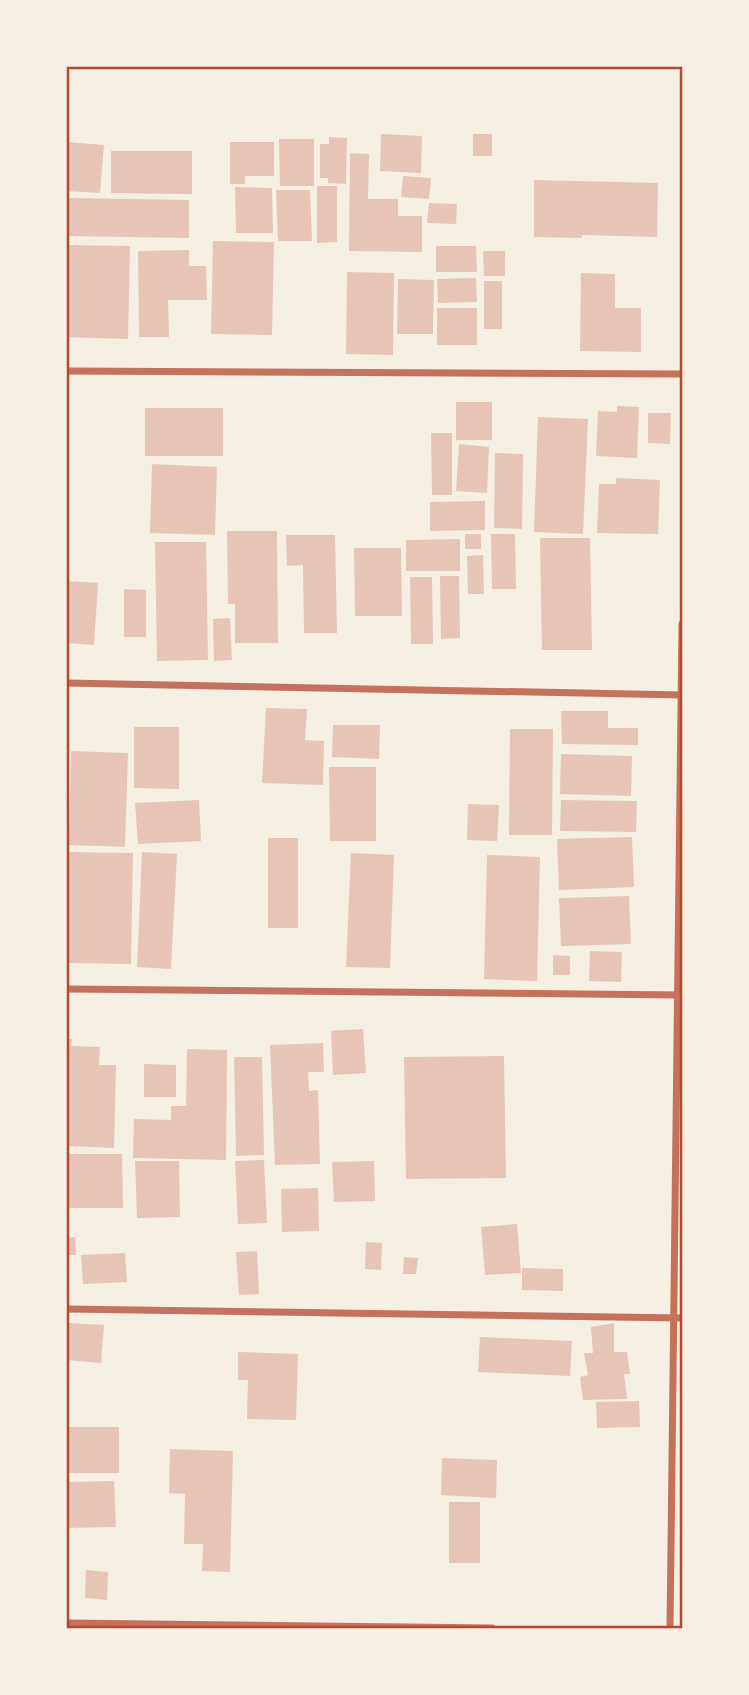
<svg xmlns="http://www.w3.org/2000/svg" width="749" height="1695" font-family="'DM Sans',sans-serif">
<rect width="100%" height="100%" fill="#f6efe4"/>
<g fill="#e6c5b7">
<polygon points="381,134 422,136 421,173 380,171"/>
<rect x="473" y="134" width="19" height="22"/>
<polygon points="329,137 347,138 346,184 328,183 328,178 320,178 320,144 329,144"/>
<polygon points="279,139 314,139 314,186 280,186"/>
<polygon points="66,142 104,145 100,193 66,191"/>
<polygon points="230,142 274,142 274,176 245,176 245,184 230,184"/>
<polygon points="111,151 192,151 192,194 111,193"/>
<polygon points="350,153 369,154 368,199 398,199 398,216 422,216 422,252 349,251"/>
<polygon points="403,176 431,178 429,199 401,197"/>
<polygon points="534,180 658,183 657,237 582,235 582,238 534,237"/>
<polygon points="317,186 337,186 337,242 317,243"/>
<polygon points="235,187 272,188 273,233 236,233"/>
<polygon points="276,190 310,190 312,241 278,241"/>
<polygon points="66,198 189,200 189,238 66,236"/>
<polygon points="429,203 457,204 456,224 427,223"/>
<polygon points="213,241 274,242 272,335 211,334"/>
<polygon points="66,245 130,246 128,339 66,337"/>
<polygon points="436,246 476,246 477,272 436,272"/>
<polygon points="189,250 189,266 206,266 207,300 168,300 169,337 139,337 138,251"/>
<polygon points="483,251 505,251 505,276 484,276"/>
<polygon points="347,272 394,273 393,355 346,354"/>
<polygon points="581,273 615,274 615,308 641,308 641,352 580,351"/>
<polygon points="476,278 477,302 438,303 437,279"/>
<polygon points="398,279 434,280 433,334 397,334"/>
<rect x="484" y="281" width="18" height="48"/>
<rect x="437" y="308" width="40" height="37"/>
<rect x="456" y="402" width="36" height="38"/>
<polygon points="617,406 639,407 637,458 596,456 598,411 617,412"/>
<rect x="145" y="408" width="78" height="48"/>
<polygon points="648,413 671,413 670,444 648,443"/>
<polygon points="538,417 588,419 583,534 534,532"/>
<polygon points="431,433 452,433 452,495 432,495"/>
<polygon points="459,444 489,447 487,493 456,491"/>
<polygon points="495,453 523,454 522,529 494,528"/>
<polygon points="152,464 217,467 215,535 150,533"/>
<polygon points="616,478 660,480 658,534 597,533 599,484 616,484"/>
<polygon points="485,501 485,530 430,531 430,502"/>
<polygon points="227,531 277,531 278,643 235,643 235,604 228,604"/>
<rect x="465" y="534" width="16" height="15"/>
<polygon points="491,534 515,534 516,589 492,589"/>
<polygon points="286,535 335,535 337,633 304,633 303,565 287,566"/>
<polygon points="540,538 590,538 592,650 542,650"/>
<polygon points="460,539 460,571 406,571 406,540"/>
<polygon points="155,542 206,542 208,660 157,661"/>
<polygon points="354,548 401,548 402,616 355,616"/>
<polygon points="483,555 484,594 468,594 467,556"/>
<polygon points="440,576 459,576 460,638 441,639"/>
<polygon points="410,577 432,577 433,644 411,644"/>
<polygon points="66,581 98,583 94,645 66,643"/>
<polygon points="124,589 146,590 146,637 124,637"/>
<polygon points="230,618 232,660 214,661 213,619"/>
<polygon points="266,708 307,709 305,740 324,741 323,785 262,783"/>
<polygon points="561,711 608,711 608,728 638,728 638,745 562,744"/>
<polygon points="333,725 380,725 379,759 332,757"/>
<polygon points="134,727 179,727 179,789 134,788"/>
<polygon points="510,729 553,729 552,835 509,835"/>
<polygon points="71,751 128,753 125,847 69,845"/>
<polygon points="561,754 632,756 631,796 560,794"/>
<polygon points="329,767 376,767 376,841 330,841"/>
<polygon points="199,800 201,841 138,844 135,803"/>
<polygon points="561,800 637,801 636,832 560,831"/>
<polygon points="468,804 499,805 497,841 467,840"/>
<polygon points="632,837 634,887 559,890 557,839"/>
<rect x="268" y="838" width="30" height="90"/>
<polygon points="66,852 133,853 131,964 66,963"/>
<polygon points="142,852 177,854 171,969 137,967"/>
<polygon points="351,853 394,855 390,968 346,967"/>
<polygon points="487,855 540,857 537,981 484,979"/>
<polygon points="629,896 631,944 561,946 559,898"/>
<polygon points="590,951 622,952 621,982 589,981"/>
<polygon points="553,955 570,956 570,975 553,975"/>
<polygon points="363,1029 366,1073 333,1075 331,1031"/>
<polygon points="66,1039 72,1039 71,1046 100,1047 99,1065 116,1065 114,1148 66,1146"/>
<polygon points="323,1043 324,1072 308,1072 309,1091 318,1090 320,1164 275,1165 270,1045"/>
<polygon points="187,1049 227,1050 226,1160 133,1158 134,1119 171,1120 171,1106 186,1106"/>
<polygon points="504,1056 506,1178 406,1179 404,1057"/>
<polygon points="234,1057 262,1057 264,1155 236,1156"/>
<polygon points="144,1064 176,1065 176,1097 144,1097"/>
<polygon points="66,1154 122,1154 123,1208 66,1208"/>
<polygon points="264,1160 267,1223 238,1224 235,1161"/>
<polygon points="135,1161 179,1161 180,1217 137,1218"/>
<polygon points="374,1161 375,1201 334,1202 332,1162"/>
<polygon points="318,1188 319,1231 282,1232 281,1189"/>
<polygon points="517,1224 521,1273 485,1275 481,1227"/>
<polygon points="75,1237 76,1255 66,1255 66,1238"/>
<polygon points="366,1242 382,1243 381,1270 365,1269"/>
<polygon points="257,1251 259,1294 239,1295 236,1252"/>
<polygon points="125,1253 127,1282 83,1284 81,1255"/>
<polygon points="404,1257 418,1258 416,1274 403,1274"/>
<polygon points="522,1268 563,1269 563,1291 522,1290"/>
<polygon points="69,1323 104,1325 101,1363 66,1360"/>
<polygon points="614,1323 614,1352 627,1352 630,1374 624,1374 627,1399 583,1400 580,1377 588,1375 584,1353 593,1353 591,1327"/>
<polygon points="480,1337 572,1341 570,1376 478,1372"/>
<polygon points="238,1352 298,1354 296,1420 247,1419 248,1380 238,1380"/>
<polygon points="639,1401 640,1427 597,1428 596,1402"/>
<rect x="66" y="1427" width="53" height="46"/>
<polygon points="170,1449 233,1451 230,1572 202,1571 203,1544 184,1544 185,1494 169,1493"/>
<polygon points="442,1458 497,1460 496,1498 441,1495"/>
<polygon points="114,1481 116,1527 66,1528 66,1482"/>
<rect x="449" y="1502" width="31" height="61"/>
<polygon points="86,1570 108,1572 107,1600 85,1598"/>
</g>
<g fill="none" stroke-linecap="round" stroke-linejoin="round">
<g stroke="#c5725c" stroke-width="7">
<polyline points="66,371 682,374"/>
<polyline points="66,683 682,695"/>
<polyline points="66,989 682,995"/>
<polyline points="66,1309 682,1318"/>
<polyline points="66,1623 492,1628"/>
<polyline points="670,1628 682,624"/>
</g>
</g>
<rect width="749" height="1695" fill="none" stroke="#f6efe4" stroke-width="136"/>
<rect x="68" y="68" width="613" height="1559" fill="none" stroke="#b5482f" stroke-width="2.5"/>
</svg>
